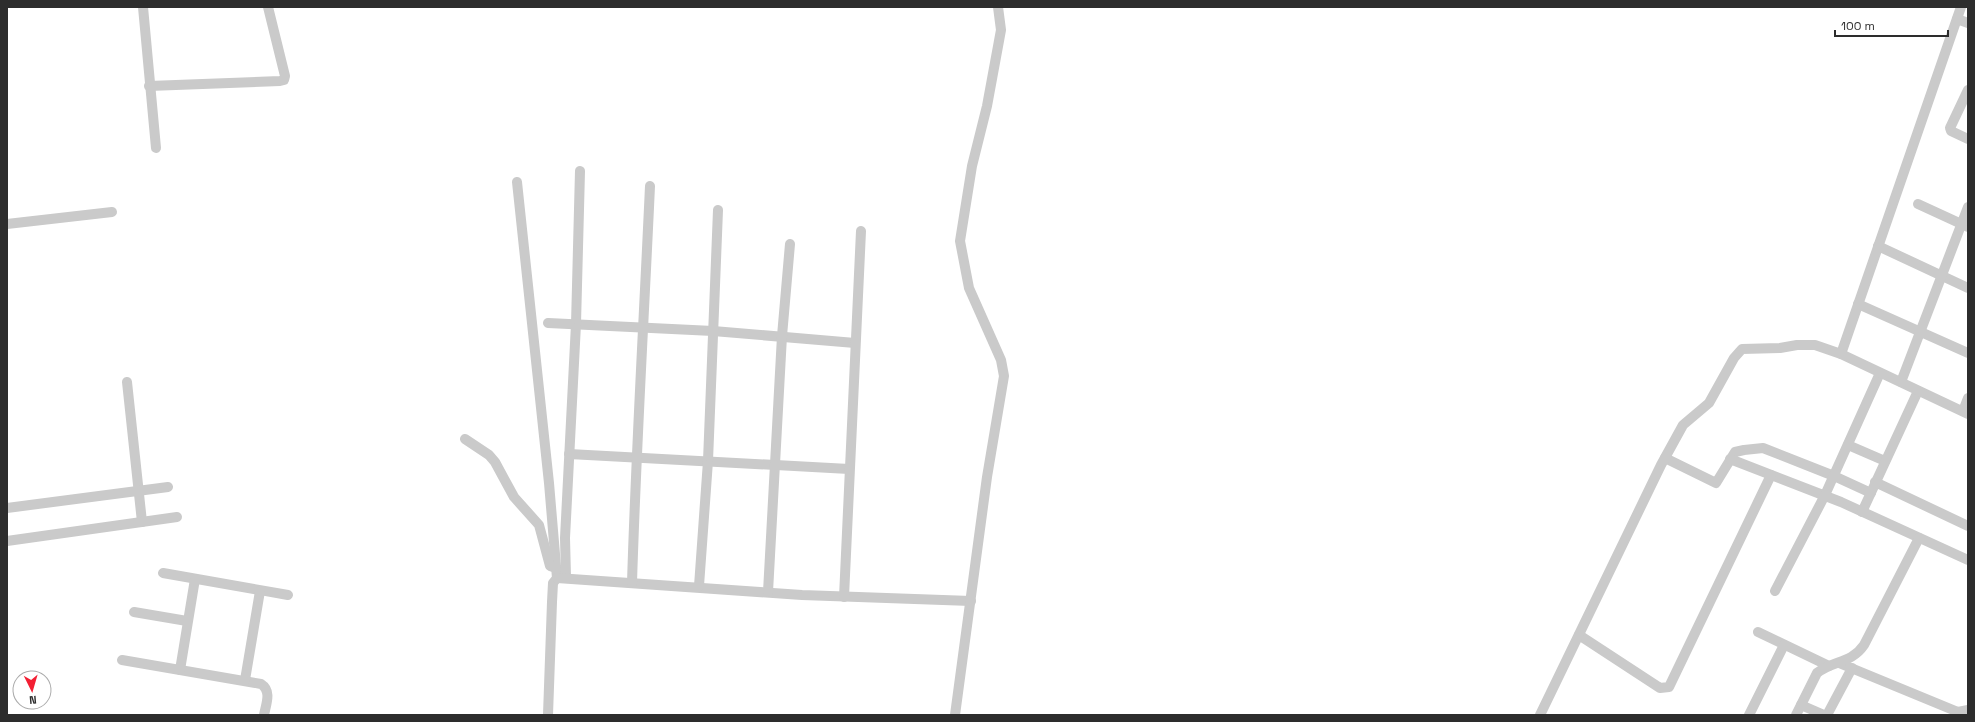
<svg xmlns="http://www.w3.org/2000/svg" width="1975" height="722" font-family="'Space Grotesk',sans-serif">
<rect width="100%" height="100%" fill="#fff"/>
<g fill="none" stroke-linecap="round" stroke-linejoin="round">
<g stroke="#cacaca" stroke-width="10">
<polyline points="143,7 156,148"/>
<polyline points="1957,19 1968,23"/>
<polyline points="149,86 280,81 284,80 285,76 268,7"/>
<polyline points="1968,90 1950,128 1951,131 1968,139"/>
<polyline points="517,182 549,483 557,578 553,583 552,602 548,715"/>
<polyline points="1918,204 1968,227"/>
<polyline points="7,224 112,212"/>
<polyline points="1878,246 1968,288"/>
<polyline points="1858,304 1968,353"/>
<polyline points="548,323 713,331 855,343"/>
<polyline points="1841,354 1961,7"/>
<polyline points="127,382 142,522"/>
<polyline points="1901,382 1968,207"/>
<polyline points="1963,411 1968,398"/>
<polyline points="465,439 489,455 495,462 514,497 539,525 550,566 556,568"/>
<polyline points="1848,445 1885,461"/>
<polyline points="569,454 849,469"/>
<polyline points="1665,458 1716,483 1735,452 1744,450 1763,448 1834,476 1871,493"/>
<polyline points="1730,459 1841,502 1968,560"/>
<polyline points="1875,482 1968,526"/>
<polyline points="7,508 168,487"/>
<polyline points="1862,512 1918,391"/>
<polyline points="7,541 177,517"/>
<polyline points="163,573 288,595"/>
<polyline points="566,577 565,538 576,324 580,171"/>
<polyline points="557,578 802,595 971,601"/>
<path d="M 632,583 C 636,450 644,318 650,186"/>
<polyline points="699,586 708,461 718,210"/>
<polyline points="1775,591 1825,495 1880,373"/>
<polyline points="768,592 782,336 790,244"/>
<polyline points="844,597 861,231"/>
<polyline points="134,612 187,621"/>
<polyline points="1758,632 1829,666"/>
<polyline points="1579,635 1660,688 1669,687 1771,475"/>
<path d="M 122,660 L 261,684 C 272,691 266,704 264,715"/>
<polyline points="1839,663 1958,712 1968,710"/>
<polyline points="180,670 195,579"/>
<polyline points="245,680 260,591"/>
<polyline points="1801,705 1824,715"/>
<polyline points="955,715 987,477 1004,376 1001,360 969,288 960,241 972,166 987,106 1001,30 998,7"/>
<polyline points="1540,715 1661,465 1683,425 1709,403 1734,358 1742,349 1780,348 1797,345 1815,345 1841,354 1968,414"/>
<polyline points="1749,715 1784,645"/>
<path d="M 1796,715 L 1817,673 C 1833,660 1851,664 1864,645 L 1919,538"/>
<polyline points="1827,715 1852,668"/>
</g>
</g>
<rect width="1975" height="722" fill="none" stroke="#2d2d2d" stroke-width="16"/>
<g transform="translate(32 690) rotate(175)"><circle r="19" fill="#ffffff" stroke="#ababab"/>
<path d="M0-3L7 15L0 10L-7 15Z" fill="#f31f33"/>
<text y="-6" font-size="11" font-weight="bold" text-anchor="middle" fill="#2d2d2d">N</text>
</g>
<path d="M1835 30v6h113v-6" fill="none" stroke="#2d2d2d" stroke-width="2"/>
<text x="1841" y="30" font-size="12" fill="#2d2d2d" stroke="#ffffff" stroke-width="3" paint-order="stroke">100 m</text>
</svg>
